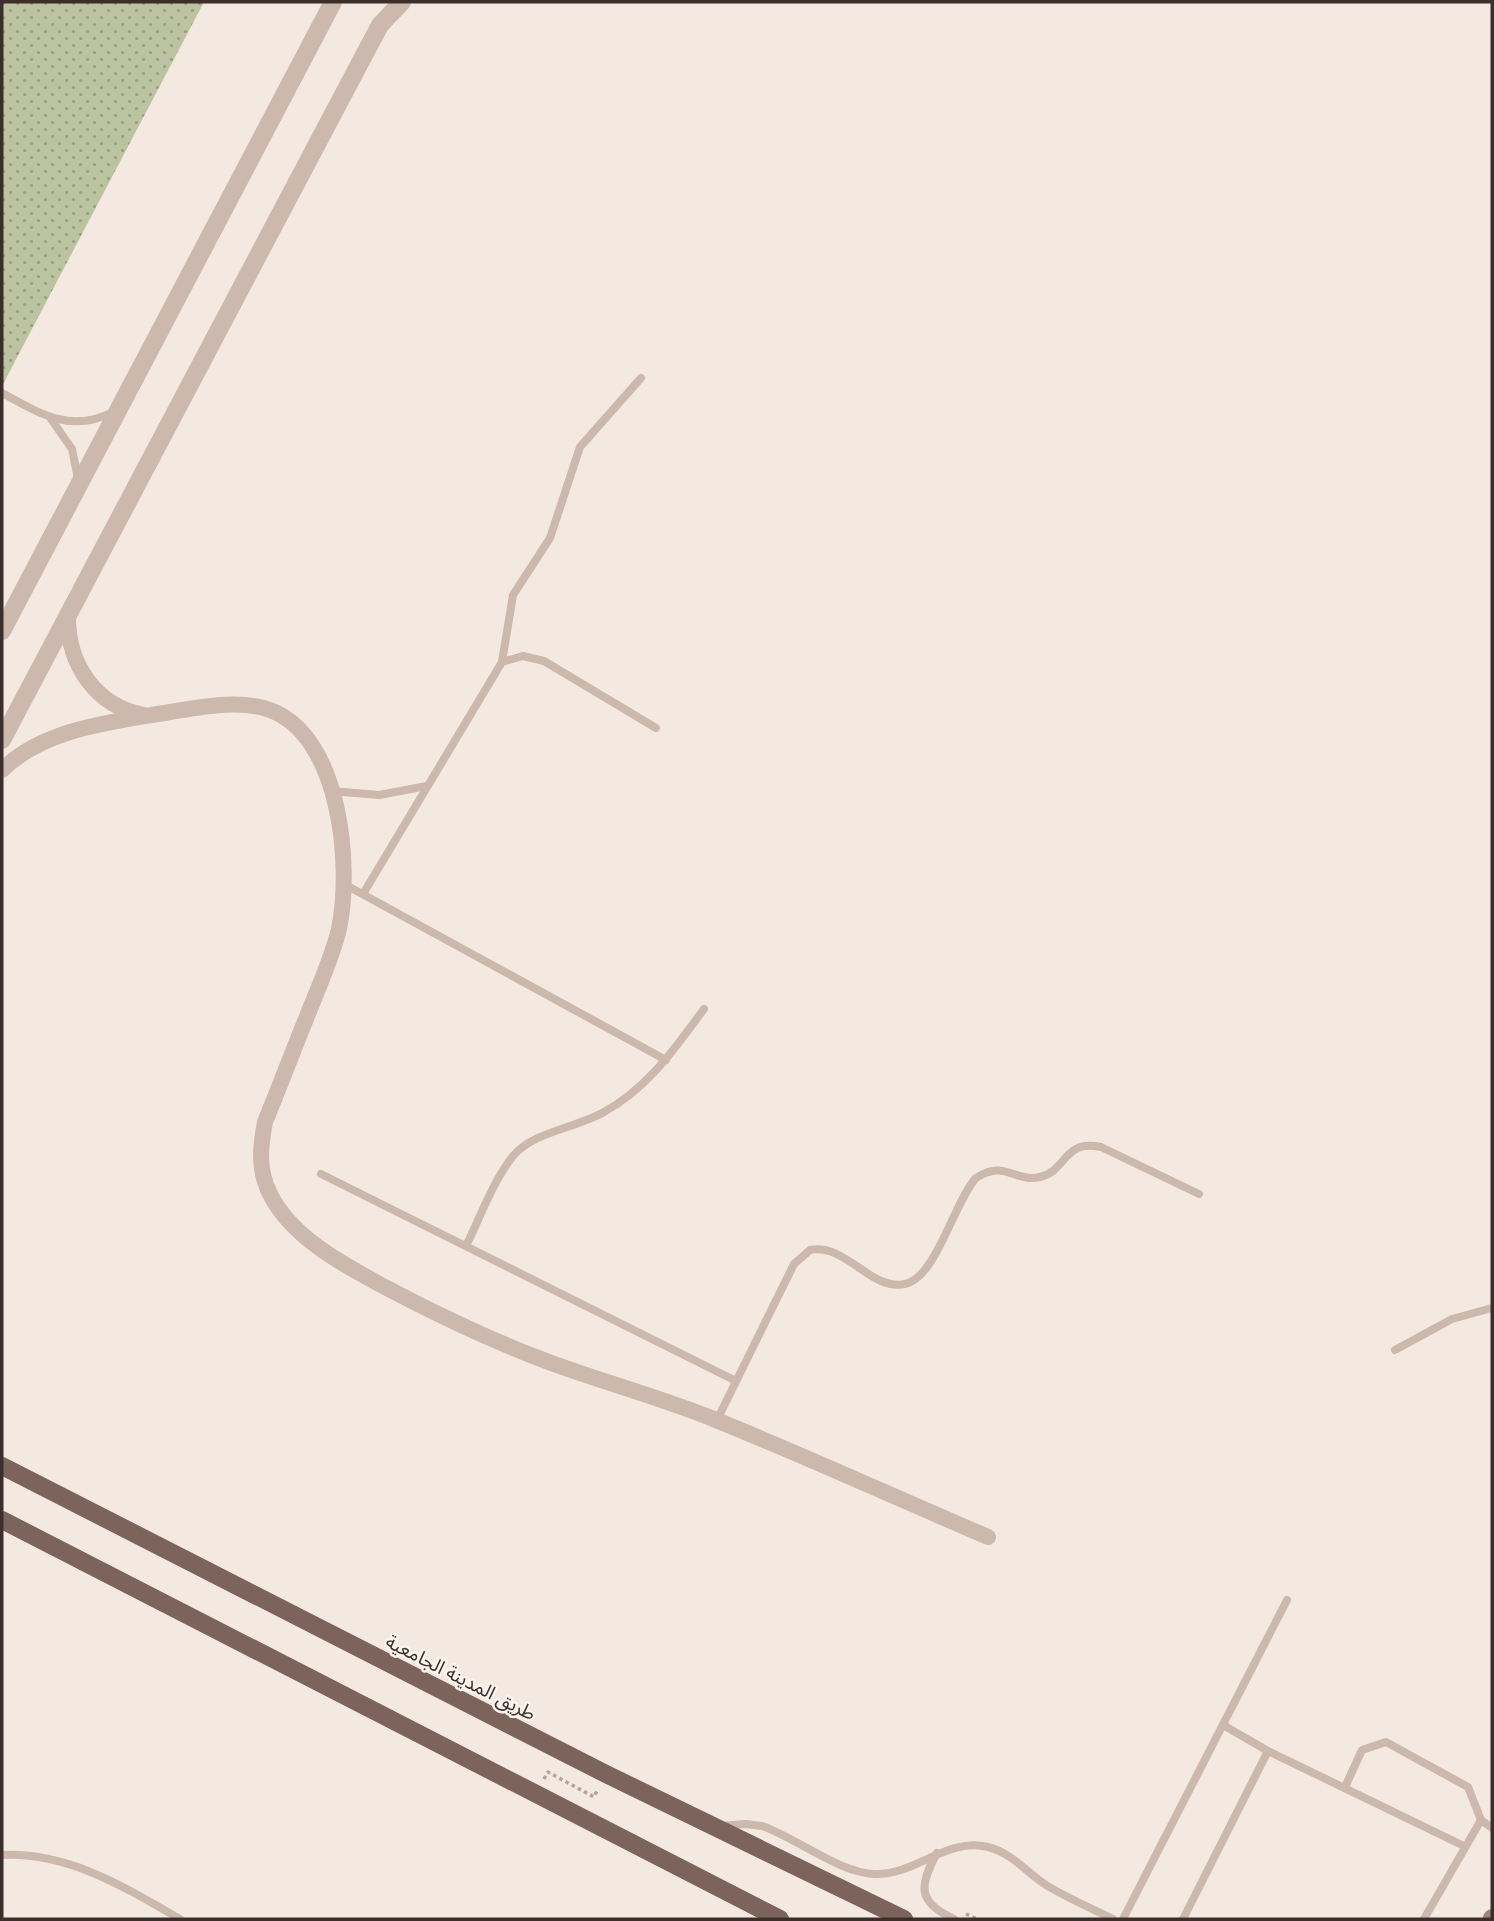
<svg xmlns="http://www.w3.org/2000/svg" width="1494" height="1921" font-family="'Public Sans','Noto Sans Arabic',sans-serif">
<defs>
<pattern id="grass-dots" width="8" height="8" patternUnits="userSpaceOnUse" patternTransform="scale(1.75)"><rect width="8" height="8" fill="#bbc3a0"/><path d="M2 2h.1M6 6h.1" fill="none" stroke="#999f83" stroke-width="1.8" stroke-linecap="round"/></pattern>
</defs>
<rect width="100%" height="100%" fill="#f4e9e1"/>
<polygon fill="url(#grass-dots)" points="2,2 204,2 2,386"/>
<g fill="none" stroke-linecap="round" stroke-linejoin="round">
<g stroke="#b8a296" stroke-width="3.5" stroke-dasharray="3.5 3.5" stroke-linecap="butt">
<polyline points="544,1779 548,1772 594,1797 598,1789"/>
<polyline points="966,1914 977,1919"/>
</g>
<g stroke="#ccb8ac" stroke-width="8">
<path d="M 2,393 C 39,413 71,434 113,412"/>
<polyline points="51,419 72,449 78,479"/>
<polyline points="502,662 513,595 550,538 580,447 641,378"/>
<polyline points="331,791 379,795 427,786"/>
<polyline points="344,884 666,1060"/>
<polyline points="363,894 502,662 523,656 544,661 656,728"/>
<polyline points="321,1174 736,1381"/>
<path d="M 466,1246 C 480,1218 493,1181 513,1156 C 534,1131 577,1128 604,1112 C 648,1088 674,1049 704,1009"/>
<polyline points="1395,1350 1452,1319 1492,1308"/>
<path d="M 717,1420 L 794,1264 L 810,1250 C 846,1243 870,1291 905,1284 C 936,1278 954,1202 976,1178 C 1005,1159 1015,1183 1040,1177 C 1067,1171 1063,1139 1101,1147 L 1199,1194"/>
<polyline points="1223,1725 1268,1751 1464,1846"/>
<polyline points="1345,1787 1362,1750 1386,1742 1468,1787 1481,1820 1424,1919"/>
<polyline points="1481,1820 1492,1828"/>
<path d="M 719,1826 L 746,1824 L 762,1826 C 797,1838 839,1873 875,1874 C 916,1875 946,1837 988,1847 C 1012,1853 1026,1872 1046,1885 C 1067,1898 1091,1908 1113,1919"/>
<path d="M 937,1853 C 919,1886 917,1902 954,1919"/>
<path d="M 2,1855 C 69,1852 124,1887 180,1919"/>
<polyline points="1123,1919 1287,1600"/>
<polyline points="1183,1919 1268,1751"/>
</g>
<g stroke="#ccb8ac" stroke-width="16">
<path d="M 68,617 C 68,664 95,706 144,715"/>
<path d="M 2,770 C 45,728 113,722 170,712 C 201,707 240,699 270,710 C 341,736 352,866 339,929 C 333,954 322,979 312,1004 C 296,1043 281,1083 265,1122 C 260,1148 258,1170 270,1194 C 291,1237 344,1265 383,1286 C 436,1314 490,1340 546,1361 C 602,1382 660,1397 716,1420 C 807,1457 897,1498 988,1537"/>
</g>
<g stroke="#ccb8ac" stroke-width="18">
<polyline points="2,631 333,2"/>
<polyline points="2,740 380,25 402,2"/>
</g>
<polyline stroke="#a0877d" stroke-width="18" points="1492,1919 1492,1918"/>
<g stroke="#7c645c" stroke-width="18">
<polyline points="2,1466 606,1774 904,1919"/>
<polyline points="2,1520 780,1919"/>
</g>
</g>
<g text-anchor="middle" stroke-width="5" stroke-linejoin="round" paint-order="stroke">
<g font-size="19" fill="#3b2e2b" stroke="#fbf4ee">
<text transform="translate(461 1677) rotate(27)" y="7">طريق المدينة الجامعية</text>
</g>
</g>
<rect width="1494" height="1921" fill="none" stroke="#3b2e2b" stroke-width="7"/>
</svg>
